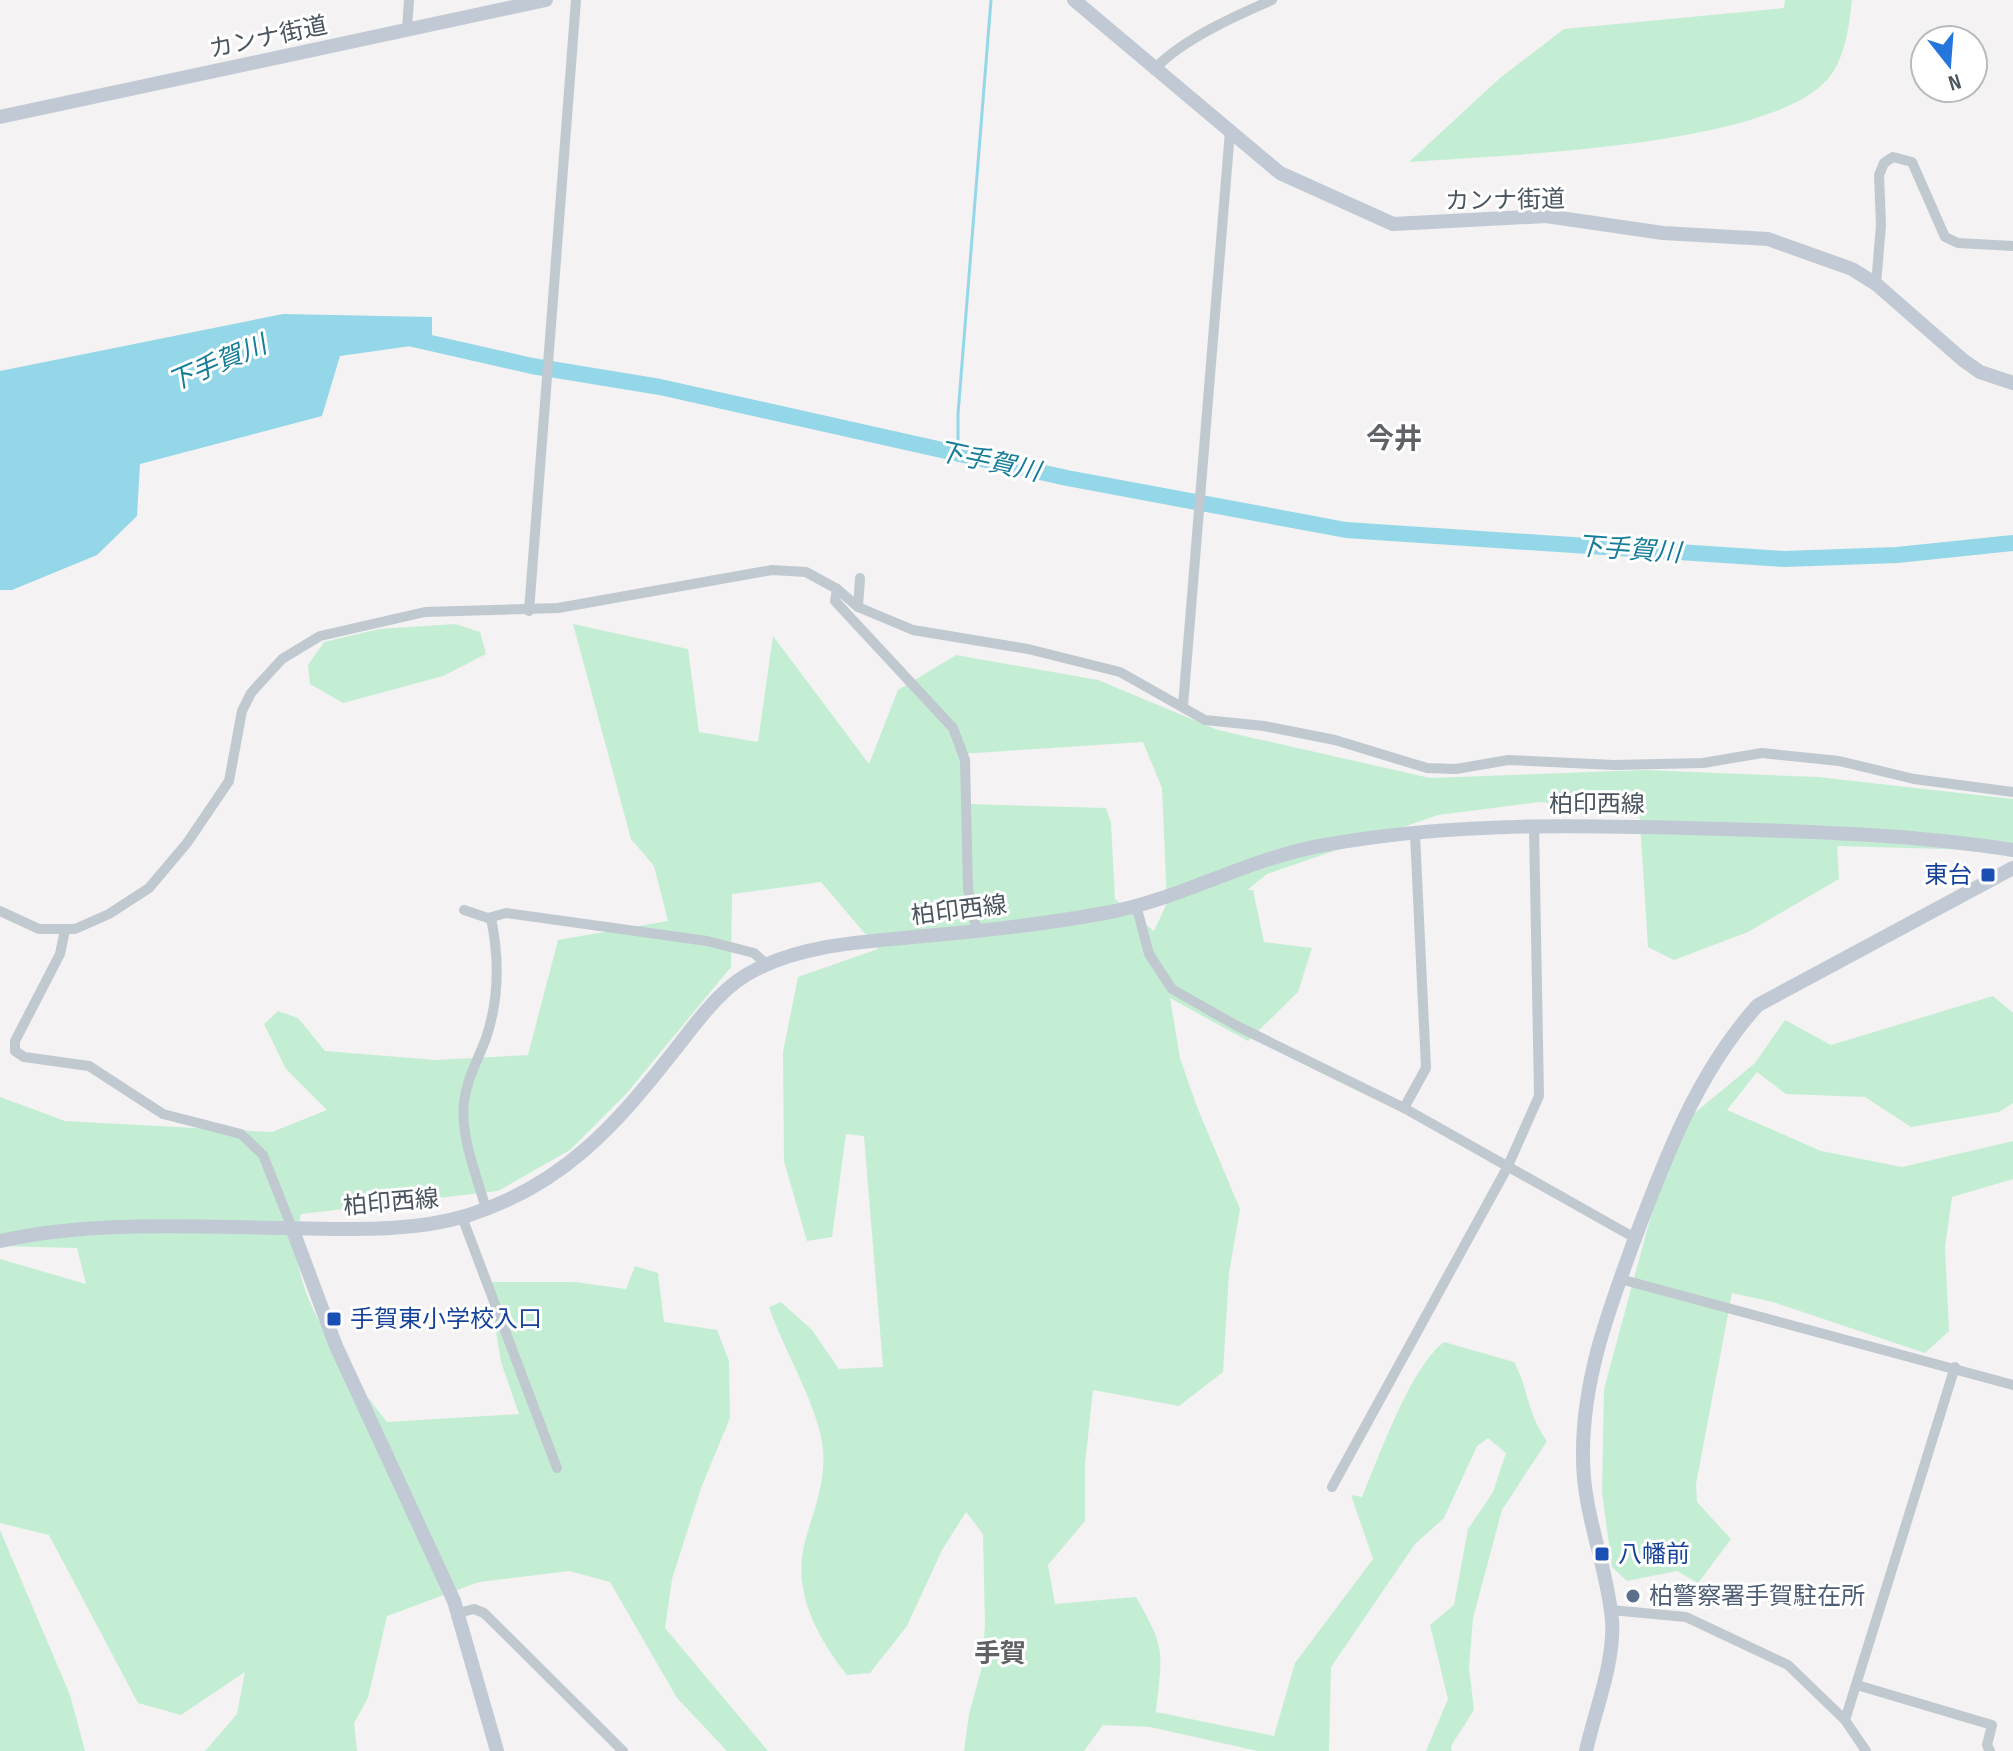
<svg xmlns="http://www.w3.org/2000/svg" width="2013" height="1751" font-family="'Sofia Sans Condensed','Noto Sans JP',sans-serif">
<rect width="100%" height="100%" fill="#f4f2f2"/>
<g fill="#c4eed4" fill-rule="evenodd">
<path d="M 1785,0 L 1852,0 C 1849,25 1846,54 1831,75 C 1778,148 1499,155 1409,162 L 1500,78 L 1564,29 L 1784,8 Z"/>
<polygon points="455,624 480,632 486,654 443,676 343,703 310,684 308,665 324,642 379,629"/>
<path d="M 573,624 L 688,649 L 699,732 L 758,742 L 773,636 L 869,764 L 898,690 L 956,655 L 1098,680 L 1218,730 L 1430,778 L 1645,770 L 1818,777 L 2013,799 L 2013,851 L 1837,846 L 1839,879 L 1748,932 L 1674,960 L 1648,947 L 1639,808 L 1539,802 L 1438,815 L 1267,874 L 1247,890 L 1253,890 L 1264,942 L 1312,948 L 1298,992 L 1248,1041 L 1170,998 L 1180,1058 L 1197,1107 L 1240,1209 L 1229,1273 L 1223,1372 L 1179,1406 L 1093,1390 L 1085,1464 L 1085,1521 L 1048,1565 L 1055,1604 L 1136,1597 C 1167,1651 1162,1651 1156,1712 L 1274,1736 L 1295,1663 L 1373,1559 L 1351,1495 L 1362,1497 C 1379,1457 1411,1366 1444,1342 L 1514,1362 C 1530,1393 1526,1411 1547,1441 L 1502,1510 L 1473,1618 L 1469,1668 L 1474,1710 L 1451,1746 L 1452,1751 L 1426,1751 L 1448,1699 L 1430,1625 L 1454,1605 L 1468,1529 L 1493,1492 L 1506,1453 L 1488,1438 L 1477,1446 L 1444,1518 L 1415,1544 L 1331,1667 L 1329,1751 L 1258,1751 L 1150,1727 L 1103,1725 L 1084,1751 L 964,1751 L 969,1714 L 982,1667 L 985,1624 L 983,1534 L 966,1512 L 942,1550 L 907,1626 L 870,1673 L 847,1675 C 818,1639 793,1593 804,1546 C 812,1512 826,1486 823,1450 C 820,1409 783,1349 769,1307 L 781,1302 L 812,1330 L 839,1369 L 883,1367 L 864,1136 L 846,1134 L 832,1237 L 807,1241 L 784,1161 L 783,1052 L 798,977 L 878,949 L 821,882 L 732,894 L 731,967 L 626,1094 L 570,1150 L 498,1191 L 301,1214 C 299,1225 295,1240 296,1251 C 302,1311 351,1376 387,1422 L 519,1414 L 501,1362 L 488,1282 L 575,1282 L 626,1289 L 635,1266 L 658,1273 L 664,1322 L 717,1330 L 729,1361 L 730,1418 L 701,1488 L 672,1579 L 665,1628 L 768,1751 L 727,1751 L 677,1698 L 610,1582 L 569,1571 L 479,1582 L 387,1616 L 368,1698 L 354,1723 L 357,1751 L 205,1751 L 237,1714 L 245,1672 L 181,1715 L 138,1703 L 49,1535 L 0,1523 L 0,1259 L 86,1284 L 77,1248 L 0,1246 L 0,1097 L 65,1121 L 272,1132 L 327,1110 L 286,1069 L 264,1024 L 278,1011 L 298,1018 L 325,1051 L 436,1060 L 528,1055 L 558,940 L 668,921 L 654,866 L 631,839 ZM 1143,742 L 1162,788 L 1167,903 L 1154,931 L 1115,899 L 1111,823 L 1106,808 L 968,804 L 960,754 Z"/>
<polygon points="1993,996 2013,1013 2013,1103 1999,1112 1911,1127 1865,1097 1786,1094 1757,1072 1727,1110 1821,1151 1902,1167 2013,1141 2013,1179 1952,1197 1945,1247 1949,1331 1925,1353 1773,1302 1732,1293 1696,1484 1697,1502 1731,1539 1698,1583 1677,1571 1627,1581 1612,1567 1602,1492 1604,1389 1647,1230 1666,1167 1691,1116 1755,1063 1785,1020 1831,1045"/>
<polygon points="0,1530 70,1695 85,1751 0,1751"/>
</g>
<polygon fill="#94d7e8" points="283,314 432,317 432,343 340,356 322,416 140,464 137,516 97,555 12,590 0,590 0,371"/>
<g fill="none" stroke-linecap="round" stroke-linejoin="round">
<polyline stroke="#94d7e8" stroke-width="3" points="958,451 958,414 991,0"/>
<polyline stroke="#94d7e8" stroke-width="16" points="413,339 532,366 660,387 1067,478 1346,530 1784,559 1897,555 2013,543"/>
<g stroke="#c1c9d0" stroke-width="10">
<polyline points="407,29 409,0"/>
<path d="M 1154,70 C 1179,41 1237,15 1272,0"/>
<polyline points="1876,284 1881,225 1879,175 1884,163 1893,157 1912,162 1945,237 1958,243 2013,246"/>
<polyline points="837,589 835,601 953,728 965,760 968,889 977,931"/>
<polyline points="858,607 860,578"/>
<polyline points="529,611 576,0"/>
<polyline points="1183,706 1230,131"/>
<polyline points="1136,905 1149,954 1172,989 1237,1026 1404,1108 1635,1238"/>
<polyline points="464,910 488,918 506,913 707,941 754,953 766,964"/>
<polyline points="0,911 39,929 75,929 109,914 149,888 187,843 229,781 242,711 251,693 282,659 320,636 425,612 558,608 772,570 806,572 837,589 858,607 913,630 1028,649 1120,672 1205,720 1264,726 1335,740 1427,768 1456,769 1508,760 1614,765 1703,763 1762,753 1839,761 1914,779 2013,792"/>
<polyline points="65,930 60,954 15,1041 15,1051 24,1057 89,1066 163,1114 241,1134 263,1155 292,1228"/>
<polyline points="1404,1108 1426,1068 1415,834"/>
<path d="M 486,1209 C 477,1176 460,1137 464,1102 C 467,1078 478,1060 486,1038 C 499,1000 499,957 491,918"/>
<polyline points="462,1217 557,1468"/>
<polyline points="1620,1279 2013,1385"/>
<polyline points="1332,1487 1507,1168 1539,1096 1534,826"/>
<polyline points="1611,1610 1686,1617 1788,1665 1845,1720 1866,1751"/>
<polyline points="458,1613 474,1609 484,1613 623,1751"/>
<polyline points="1857,1685 1992,1725 1987,1745 1990,1751"/>
<polyline points="1845,1720 1955,1367"/>
</g>
<g stroke="#c1cad4" stroke-width="14">
<polyline points="1074,0 1280,173 1393,224 1546,216 1663,233 1768,239 1852,269 1876,284 1963,360 1980,372 2013,383"/>
<polyline points="0,117 546,0"/>
<polyline points="292,1228 336,1346 454,1601 497,1751"/>
<path d="M 0,1241 C 92,1220 194,1227 288,1228 C 349,1229 410,1233 469,1215 C 563,1185 615,1126 674,1051 C 698,1021 721,986 757,969 C 807,943 869,942 924,936 C 984,931 1045,924 1105,913 C 1178,900 1245,860 1319,846 C 1452,821 1590,825 1725,829 C 1821,832 1918,835 2013,850"/>
<path d="M 1586,1751 C 1595,1710 1615,1662 1612,1620 C 1607,1565 1583,1514 1583,1458 C 1582,1381 1608,1312 1634,1241 C 1665,1158 1698,1071 1758,1005 L 2013,868"/>
</g>
</g>
<g fill="#1a4fb4" stroke="#fff" stroke-width="3">
<rect x="1980" y="867" width="16" height="16" rx="4"/>
<rect x="326" y="1311" width="16" height="16" rx="4"/>
<rect x="1594" y="1546" width="16" height="16" rx="4"/>
</g>
<circle fill="#5c6f8a" stroke="#fff" stroke-width="3" cx="1633" cy="1596" r="8"/>
<g text-anchor="middle" stroke-width="6" stroke-linejoin="round" paint-order="stroke">
<g font-size="24" fill="#4a555f" stroke="#fff">
<text transform="translate(268 37) rotate(-12)" y="8">カンナ街道</text>
<text transform="translate(1505 200) rotate(-1)" y="8">カンナ街道</text>
<text x="1597" y="812">柏印西線</text>
<text transform="translate(959 910) rotate(-7)" y="8">柏印西線</text>
<text transform="translate(391 1202) rotate(-5)" y="8">柏印西線</text>
</g>
<g font-size="24" fill="#164399" stroke="#fff" text-anchor="start">
<text x="1972" y="883" text-anchor="end">東台</text>
<text x="350" y="1327">手賀東小学校入口</text>
<text x="1618" y="1562">八幡前</text>
</g>
<g font-size="24" fill="#4e5e75" stroke="#fff" text-anchor="start">
<text x="1649" y="1604">柏警察署手賀駐在所</text>
</g>
<g font-size="26" font-style="italic" fill="#157d98" stroke="#fff">
<text transform="translate(217 363) rotate(-23)" y="9">下手賀川</text>
<text transform="translate(989 461) rotate(12)" y="9">下手賀川</text>
<text transform="translate(1629 549) rotate(4)" y="9">下手賀川</text>
</g>
<g font-size="26" font-weight="bold" fill="#5f6266" stroke="#fff">
<text x="1000" y="1662">手賀</text>
</g>
<g font-size="28" font-weight="bold" fill="#5f6266" stroke="#fff">
<text x="1394" y="448">今井</text>
</g>
</g>
<g transform="translate(1949 64) rotate(163)"><circle r="38" fill="#ffffff" stroke="#b7bbbf" stroke-width="2"/>
<path d="M0-6L14 30L0 20L-14 30Z" fill="#2475dc"/>
<text y="-12" font-size="22" font-weight="bold" text-anchor="middle" fill="#4a555f">N</text>
</g>
</svg>
